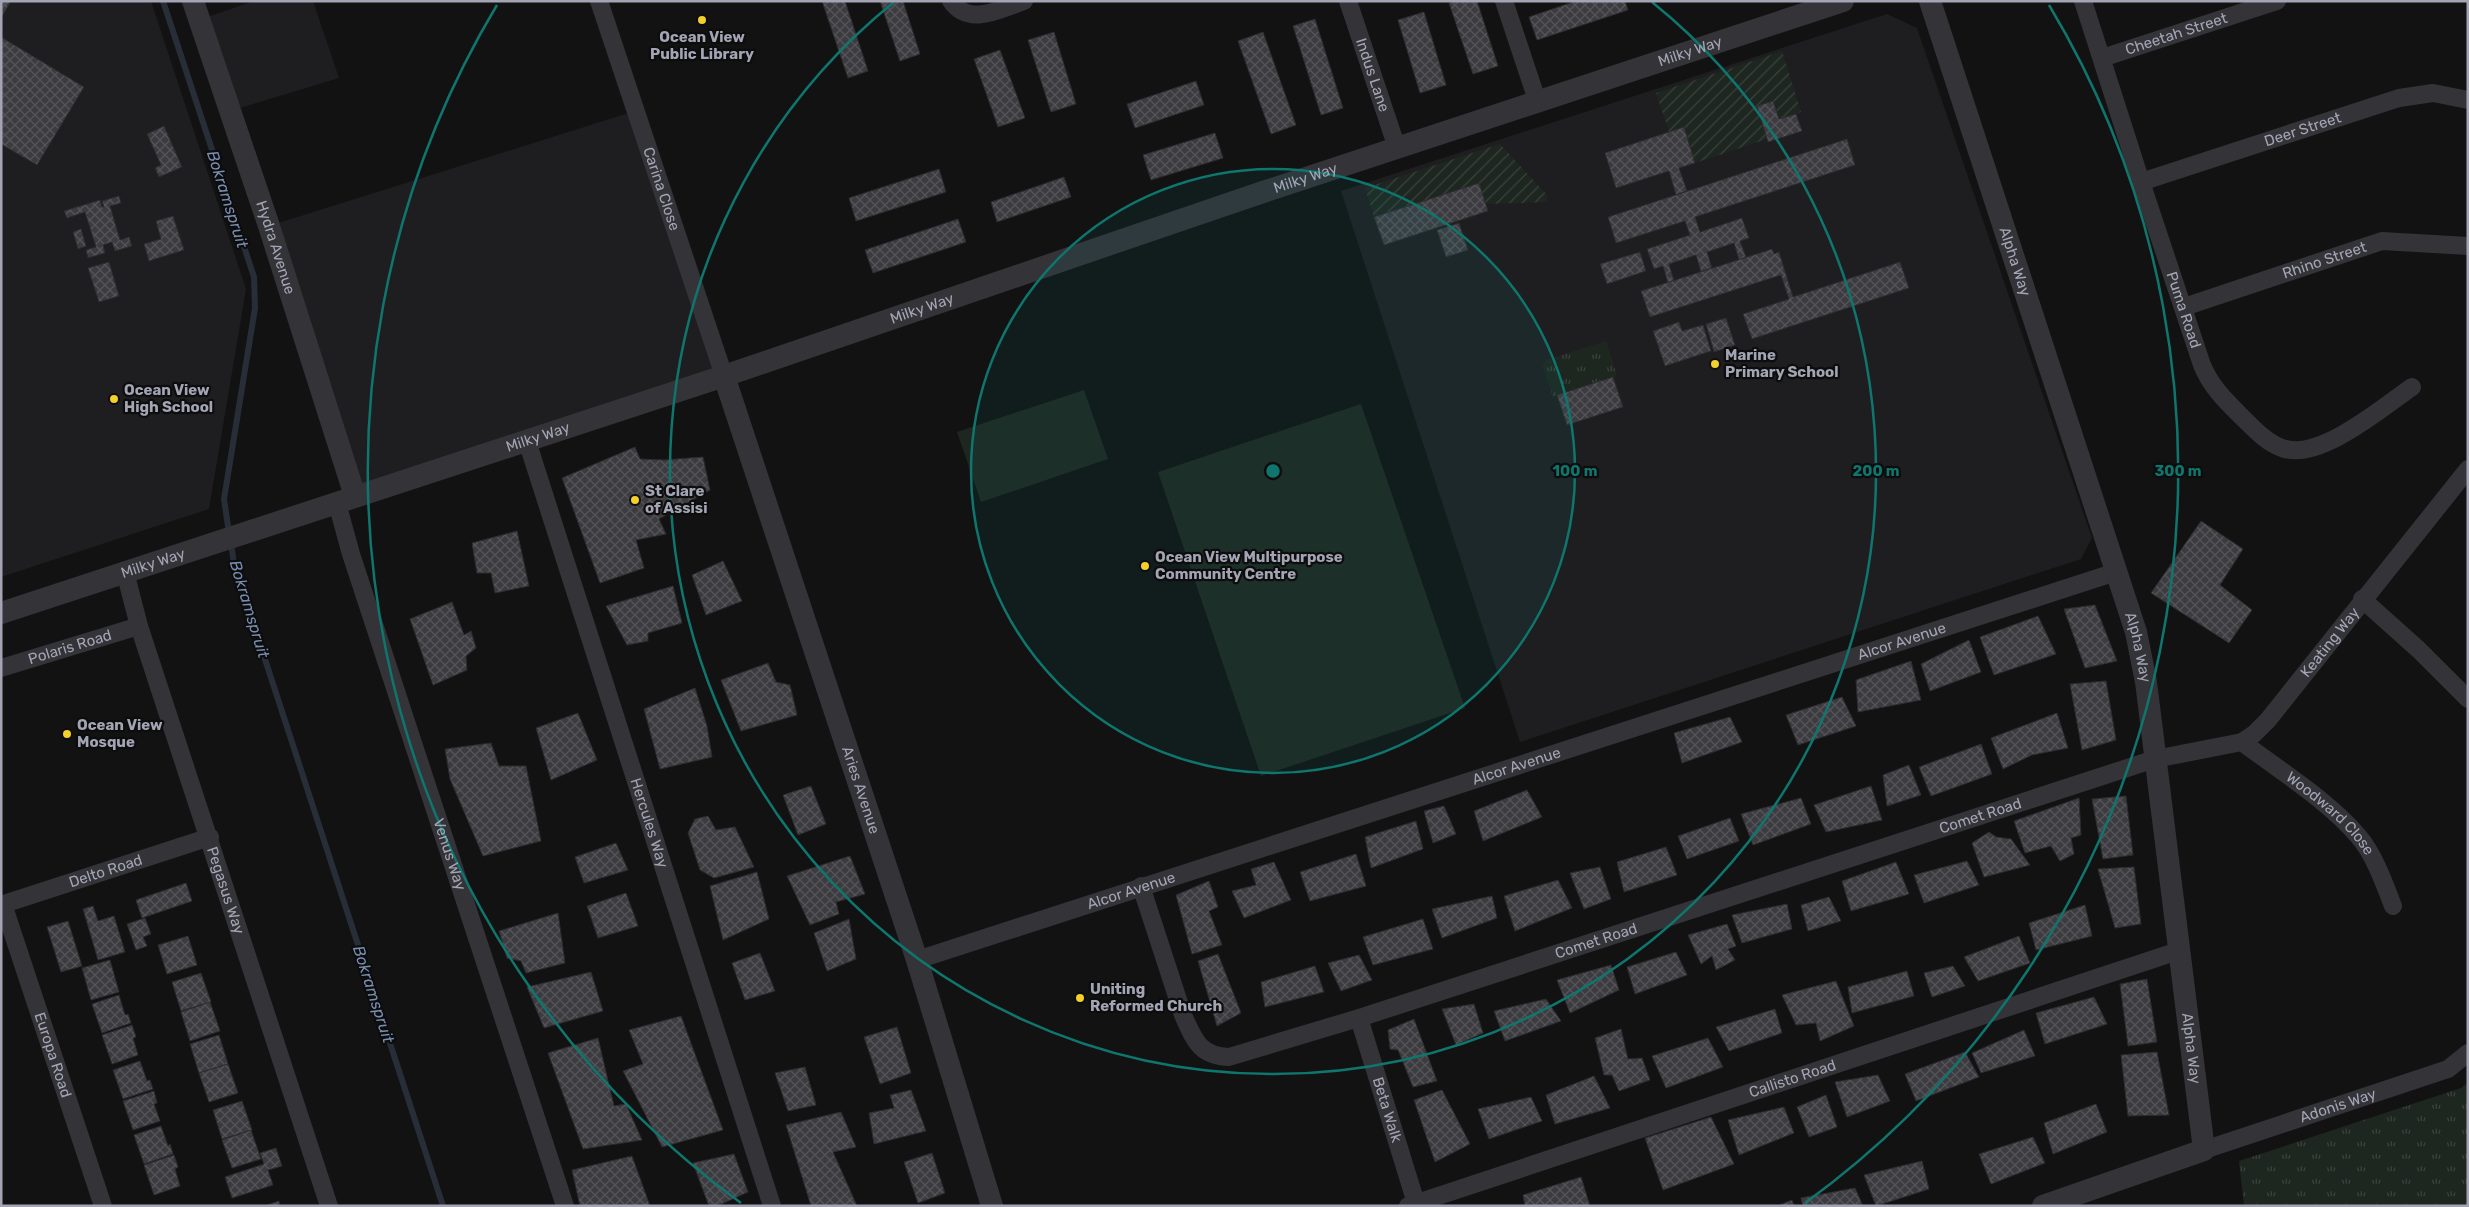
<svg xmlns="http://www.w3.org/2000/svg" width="2469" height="1207" font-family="Rubik,sans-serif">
<defs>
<pattern id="park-tufts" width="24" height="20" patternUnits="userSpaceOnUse" patternTransform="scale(1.25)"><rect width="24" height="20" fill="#1e2620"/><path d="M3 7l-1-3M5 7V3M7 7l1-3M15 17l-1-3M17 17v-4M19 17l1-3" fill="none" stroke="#3c423e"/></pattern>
<pattern id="garden-furrows" width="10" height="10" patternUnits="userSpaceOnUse" patternTransform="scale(1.25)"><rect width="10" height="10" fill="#1e2620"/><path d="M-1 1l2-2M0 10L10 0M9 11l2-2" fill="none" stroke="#3c423e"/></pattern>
<pattern id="building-cross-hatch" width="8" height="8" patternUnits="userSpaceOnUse" patternTransform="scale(1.25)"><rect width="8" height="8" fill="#3c3c40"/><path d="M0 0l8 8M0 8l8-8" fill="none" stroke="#555559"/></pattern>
</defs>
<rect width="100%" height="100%" fill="#121213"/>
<g fill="#1e1e20">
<polygon points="1,1 151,1 246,289 209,509 1,577"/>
<polygon points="254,1 313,1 339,78 230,111 199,20"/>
<polygon points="1887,14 1917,28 2092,538 2081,559 1520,742 1341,191"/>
<polygon points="635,111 724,376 355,496 269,226"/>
</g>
<g fill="#1e2620">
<polygon points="1084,390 1108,459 981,502 957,432"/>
<polygon points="1361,404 1465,708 1261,776 1158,472"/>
</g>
<g fill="url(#park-tufts)">
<polygon points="1606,341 1617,376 1553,397 1542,364 1546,360"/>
<polygon points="2468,1083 2468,1206 2244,1206 2239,1161 2461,1088"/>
</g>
<g fill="url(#garden-furrows)">
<polygon points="1782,51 1801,112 1779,119 1773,101 1757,106 1767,139 1695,163 1684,128 1669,132 1656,93"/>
<polygon points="1500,144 1547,195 1547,202 1486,204 1479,183 1374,217 1365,188"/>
</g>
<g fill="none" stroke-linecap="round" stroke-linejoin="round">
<g stroke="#282e37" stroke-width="6">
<polyline points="163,1 254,277 255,308 224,499 229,533"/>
<polyline points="231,543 234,564 443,1206"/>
</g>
</g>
<g fill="url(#building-cross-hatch)" stroke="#2c2c2f">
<polygon points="1,1 11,1 1,18"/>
<polygon points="822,1 845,1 868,71 848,78"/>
<polygon points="880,1 903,1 920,54 900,61"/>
<polygon points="1455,1 1477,1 1498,66 1473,74 1449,3"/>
<polygon points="1576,1 1625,1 1628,10 1537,40 1529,17"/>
<polygon points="1424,12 1446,85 1420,93 1398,20"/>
<polygon points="1315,19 1343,108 1321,115 1293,26"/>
<polygon points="1054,32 1076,104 1051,112 1028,40"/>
<polygon points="1263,32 1296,125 1271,134 1238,41"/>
<polygon points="1,37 84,87 37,165 1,144"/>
<polygon points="1000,50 1025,118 998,127 974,59"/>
<polygon points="1196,81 1204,105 1135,128 1127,104"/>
<polygon points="1773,101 1779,119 1796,114 1802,131 1768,142 1757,106"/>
<polygon points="164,126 182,167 159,177 155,168 161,165 147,134"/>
<polygon points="1684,127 1695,163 1679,168 1687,191 1676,195 1669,171 1616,188 1605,153"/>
<polygon points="1215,133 1223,158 1151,180 1143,155"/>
<polygon points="1847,139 1855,165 1695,217 1700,232 1742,218 1749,238 1740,241 1746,257 1739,260 1734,243 1707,252 1712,268 1701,272 1696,255 1669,264 1674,281 1668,283 1663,266 1654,269 1647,249 1690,235 1685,221 1616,243 1608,217"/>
<polygon points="939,169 946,192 856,221 849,198"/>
<polygon points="1064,177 1071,197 997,222 991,202"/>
<polygon points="1479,183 1488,211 1384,245 1374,217"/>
<polygon points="119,196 121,203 110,206 120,240 129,237 132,246 115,251 112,242 103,245 105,253 88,258 86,250 96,247 85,212 67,218 64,211 100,200 102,207 104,207 102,201"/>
<polygon points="173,216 184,250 149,261 144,244 161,239 156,221"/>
<polygon points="958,219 966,242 873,273 865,250"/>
<polygon points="1459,223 1468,250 1446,257 1437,230"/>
<polygon points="81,229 86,246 78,249 73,232"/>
<polygon points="1772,249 1774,254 1779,252 1793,297 1900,262 1909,288 1752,339 1743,314 1789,299 1781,275 1650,317 1641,291"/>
<polygon points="1640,252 1646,271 1607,284 1600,264"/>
<polygon points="109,262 119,296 99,302 88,268"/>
<polygon points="1726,318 1735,345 1714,352 1706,324"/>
<polygon points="1679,322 1682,331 1703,325 1711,351 1665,366 1653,331"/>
<polygon points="1613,377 1623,407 1567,425 1557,395"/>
<polygon points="635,447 640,459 664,460 703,457 710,490 659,519 666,534 636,540 644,568 600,583 562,478"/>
<polygon points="2201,521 2243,549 2220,585 2252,610 2229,643 2151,593"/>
<polygon points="517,531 529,586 495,593 491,573 477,573 472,543"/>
<polygon points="723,561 742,601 706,615 692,575"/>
<polygon points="673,586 682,623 648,633 648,641 627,645 606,606"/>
<polygon points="452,602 464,635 471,631 476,648 466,656 467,670 433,685 410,619"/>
<polygon points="2095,605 2117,661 2085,668 2064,609"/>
<polygon points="2038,616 2056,654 1994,675 1980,637"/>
<polygon points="1969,640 1981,672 1930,691 1921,664"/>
<polygon points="1911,661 1921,700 1858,712 1856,680"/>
<polygon points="768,663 776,682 790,685 797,715 741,731 721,680"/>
<polygon points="2106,681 2116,740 2082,750 2070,684"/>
<polygon points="695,688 707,726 712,757 660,769 644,709"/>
<polygon points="1842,697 1856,726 1798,745 1786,715"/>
<polygon points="578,713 597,760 551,780 536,728"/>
<polygon points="2057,713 2068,748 2032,755 2003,769 1991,738"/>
<polygon points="1730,717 1742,742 1682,763 1674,733"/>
<polygon points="491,743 499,766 526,766 541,841 483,856 450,779 445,749"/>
<polygon points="1981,744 1992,774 1931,796 1919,767"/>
<polygon points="1909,765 1921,795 1887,806 1883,775"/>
<polygon points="811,786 826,824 798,835 783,795"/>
<polygon points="1871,786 1882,820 1826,832 1814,805"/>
<polygon points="1527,790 1542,817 1483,841 1474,811"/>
<polygon points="2126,796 2133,855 2103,859 2092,799"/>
<polygon points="1801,798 1811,824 1753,845 1741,814"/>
<polygon points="2079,798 2081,835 2071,838 2074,854 2060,861 2051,846 2025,853 2014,821"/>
<polygon points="1444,806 1456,834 1433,843 1424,811"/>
<polygon points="708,816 716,830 735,827 754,867 714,878 700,870 688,833 695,819"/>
<polygon points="1730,818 1739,841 1687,859 1678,836"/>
<polygon points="1416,821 1423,849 1371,868 1365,837"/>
<polygon points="1989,832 1996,837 2011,839 2030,865 1984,877 1972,843"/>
<polygon points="616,843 628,870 584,883 575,857"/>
<polygon points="1666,847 1677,875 1624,892 1617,862"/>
<polygon points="1356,854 1366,886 1310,901 1300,872"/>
<polygon points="850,856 865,894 836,902 839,914 810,925 787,876"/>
<polygon points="1967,861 1979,885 1924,903 1914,875"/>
<polygon points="1274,862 1291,900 1244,918 1232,891 1256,885 1251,869"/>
<polygon points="1896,862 1909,894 1851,911 1842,881"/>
<polygon points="1600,867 1611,899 1584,909 1570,873"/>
<polygon points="2134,867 2141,924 2115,928 2098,869"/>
<polygon points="757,872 769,919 723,940 710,886"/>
<polygon points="1558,880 1572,908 1515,931 1504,896"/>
<polygon points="1209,881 1218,907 1209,911 1222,945 1192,954 1176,895"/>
<polygon points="186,883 192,901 142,918 136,900"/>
<polygon points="626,893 638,926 598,938 587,906"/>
<polygon points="1492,896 1497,918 1442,938 1432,909"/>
<polygon points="1829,897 1841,921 1808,931 1801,905"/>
<polygon points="1787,904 1792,929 1742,943 1732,915"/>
<polygon points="2085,905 2092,936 2036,950 2029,923"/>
<polygon points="93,906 98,921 114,916 125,952 98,960 83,909"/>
<polygon points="558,913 565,963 526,973 521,961 507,958 499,931"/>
<polygon points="145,918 151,934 143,937 147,946 136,950 127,924"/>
<polygon points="849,919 856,959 827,971 814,933"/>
<polygon points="1423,919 1433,949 1373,965 1363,937"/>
<polygon points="68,921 82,966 61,972 47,927"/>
<polygon points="1727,924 1736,946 1728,949 1735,960 1716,970 1712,956 1701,964 1688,935"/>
<polygon points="188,936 197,965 167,974 158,945"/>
<polygon points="2019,936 2030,963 1978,981 1964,957"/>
<polygon points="1676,952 1687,975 1635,994 1627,967"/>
<polygon points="760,953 775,991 745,1000 732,963"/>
<polygon points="1218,954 1241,1013 1217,1026 1198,961"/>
<polygon points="1359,955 1372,980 1341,991 1328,963"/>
<polygon points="110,960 119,992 91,1000 82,968"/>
<polygon points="1611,965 1619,990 1570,1013 1557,980"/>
<polygon points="1315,966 1324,992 1265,1007 1261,982"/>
<polygon points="1953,966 1965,986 1932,997 1924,973"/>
<polygon points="1907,971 1914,996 1852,1013 1848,987"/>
<polygon points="591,972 603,1011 544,1028 527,987"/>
<polygon points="201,973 211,1002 181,1011 172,982"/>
<polygon points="2147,979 2157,1042 2128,1046 2120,984"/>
<polygon points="1836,981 1854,1026 1820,1041 1816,1023 1796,1025 1782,995"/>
<polygon points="119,995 125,1015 128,1014 131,1023 102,1033 92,1004"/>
<polygon points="2094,997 2107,1024 2045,1044 2036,1013"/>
<polygon points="1546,999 1561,1021 1505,1041 1494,1011"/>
<polygon points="210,1002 220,1031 190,1041 181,1012"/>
<polygon points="1474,1004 1483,1033 1456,1045 1442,1009"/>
<polygon points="1775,1009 1782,1033 1729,1051 1716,1027"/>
<polygon points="681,1016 723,1130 662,1147 623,1071 643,1064 629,1030"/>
<polygon points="1414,1019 1437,1081 1413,1087 1398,1050 1390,1049 1388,1030"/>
<polygon points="132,1025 136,1037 133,1038 138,1055 112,1064 102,1035"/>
<polygon points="897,1027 911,1073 880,1084 864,1037"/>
<polygon points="1621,1029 1628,1059 1642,1058 1650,1080 1619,1091 1612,1075 1604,1075 1595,1038"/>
<polygon points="2024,1030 2035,1056 1981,1073 1972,1053"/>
<polygon points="219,1035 228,1064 199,1073 190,1044"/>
<polygon points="598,1038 614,1106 626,1104 642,1140 583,1149 548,1053"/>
<polygon points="1708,1038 1723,1067 1666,1088 1652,1056"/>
<polygon points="1965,1052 1979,1077 1916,1101 1905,1074"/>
<polygon points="2157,1052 2169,1115 2128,1116 2121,1055"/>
<polygon points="140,1061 147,1081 150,1080 153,1089 123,1099 113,1070"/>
<polygon points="228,1064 238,1093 209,1102 199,1073"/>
<polygon points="805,1067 816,1105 788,1111 775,1073"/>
<polygon points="1878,1075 1890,1101 1847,1117 1835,1082"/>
<polygon points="1594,1076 1610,1108 1555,1124 1546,1095"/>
<polygon points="911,1090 926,1131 874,1144 869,1113 894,1108 890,1095"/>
<polygon points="1442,1090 1470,1144 1435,1162 1414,1100"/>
<polygon points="154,1091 157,1103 154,1104 160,1121 133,1130 123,1101"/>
<polygon points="1826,1095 1837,1127 1809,1137 1797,1107"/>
<polygon points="1531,1097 1542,1121 1489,1139 1478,1109"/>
<polygon points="242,1101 252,1130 222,1139 213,1110"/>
<polygon points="2096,1104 2107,1132 2053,1154 2044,1123"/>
<polygon points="1784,1107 1794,1133 1739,1155 1728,1120"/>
<polygon points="841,1112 856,1147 833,1152 857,1206 811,1206 786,1125"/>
<polygon points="1711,1117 1734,1164 1663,1190 1645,1138"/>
<polygon points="161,1126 168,1146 170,1144 173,1154 144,1164 134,1135"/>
<polygon points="251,1130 261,1159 232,1168 222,1140"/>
<polygon points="2033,1137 2045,1163 1991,1184 1979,1154"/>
<polygon points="276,1148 282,1166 268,1170 273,1185 232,1198 225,1177 264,1164 260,1153"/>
<polygon points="932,1153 945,1193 918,1203 904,1162"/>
<polygon points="734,1154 748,1192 717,1206 709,1206 693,1163"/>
<polygon points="174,1155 178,1167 175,1169 180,1186 154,1195 144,1165"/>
<polygon points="632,1156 650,1206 580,1206 572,1170"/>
<polygon points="1922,1161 1929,1189 1876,1206 1864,1175"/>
<polygon points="1581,1177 1590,1206 1525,1206 1523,1195"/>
<polygon points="1855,1188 1863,1206 1803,1206 1801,1198"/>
<polygon points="1792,1200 1794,1206 1777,1206"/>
<polygon points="279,1201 280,1206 264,1206"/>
</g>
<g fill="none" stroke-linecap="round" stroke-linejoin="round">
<g stroke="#333338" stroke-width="18">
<path id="s1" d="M 599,1 L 724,376"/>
<path d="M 951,1 C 969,27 1000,9 1024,1"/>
<path id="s2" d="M 1348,1 L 1397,148"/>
<polyline points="1504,1 1538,103"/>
<path id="s3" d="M 2083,1 L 2141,182 L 2202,365 C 2212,389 2228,403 2246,421 C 2257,432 2268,443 2282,448 C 2319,462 2383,407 2412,387"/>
<path id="s4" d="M 2102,58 L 2277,1"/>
<path id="s5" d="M 2141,182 L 2399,98 L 2433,93 L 2468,100"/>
<path id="s6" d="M 2184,307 L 2382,241 L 2468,246"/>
<path id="s7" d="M 527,441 L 772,1206"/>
<path id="s8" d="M 337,503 L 351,554 L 565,1206"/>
<path id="s9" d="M 125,572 L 139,626 L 329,1206"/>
<polyline points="2362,599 2419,650 2468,699"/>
<path id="s10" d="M 1,668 L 139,626"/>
<path id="s11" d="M 2242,742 C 2279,770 2330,802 2359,837 C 2375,856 2384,883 2393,906"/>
<path id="s12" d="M 1141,886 L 1183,1015 C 1194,1039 1199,1056 1229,1057 L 1359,1018 L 2155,759 L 2242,742 L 2254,734 L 2268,720 L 2468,469"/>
<path id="s13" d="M 3,904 L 103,1206"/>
<path id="s14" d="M 1,905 L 210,837"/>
<path id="s15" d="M 917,960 L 2116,572"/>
<path id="s16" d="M 1359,1018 L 1416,1203"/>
<path id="s17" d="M 2204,1150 L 2448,1069 L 2468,1053"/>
<path id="s18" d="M 1408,1206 L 2178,951"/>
</g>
<g stroke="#333338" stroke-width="22">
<path id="s19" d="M 193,1 L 269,226 L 355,496"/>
<path id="s20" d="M 1930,1 L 2136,632 L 2146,682 L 2204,1150 L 2043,1206"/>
<path id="s21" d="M 724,376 L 917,960 L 992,1206"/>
<path id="s22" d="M 1,613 L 724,376 L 1260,193 L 1843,1"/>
</g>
</g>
<circle cx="1273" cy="471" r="302" fill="#0f766e" fill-opacity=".12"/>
<g fill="none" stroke="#0f766e" stroke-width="2.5">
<circle cx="1273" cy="471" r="302"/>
<path d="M1652 2A603 603 0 1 1 894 2"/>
<path d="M741 1203A905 905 0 0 1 497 5M2049 5A905 905 0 0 1 1805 1203"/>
</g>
<g fill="#f3d02a" stroke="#0d0d0e" stroke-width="2">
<circle cx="702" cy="20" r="5"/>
<circle cx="1715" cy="364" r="5"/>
<circle cx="114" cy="399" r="5"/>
<circle cx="635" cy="500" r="5"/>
<circle cx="1145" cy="566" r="5"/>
<circle cx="67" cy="734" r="5"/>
<circle cx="1080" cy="998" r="5"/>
</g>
<g text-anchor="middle" stroke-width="4.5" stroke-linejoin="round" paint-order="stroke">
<g font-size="15" fill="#a3a5b4" stroke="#0d0d0e">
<text dy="5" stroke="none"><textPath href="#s4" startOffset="78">Cheetah Street</textPath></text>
<text dy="5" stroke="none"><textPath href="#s22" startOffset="1780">Milky Way</textPath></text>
<text dy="5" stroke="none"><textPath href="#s2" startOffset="78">Indus Lane</textPath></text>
<text dy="5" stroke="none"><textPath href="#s5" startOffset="170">Deer Street</textPath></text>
<text dy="5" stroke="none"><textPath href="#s22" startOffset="1375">Milky Way</textPath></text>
<text dy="5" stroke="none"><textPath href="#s1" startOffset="198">Carina Close</textPath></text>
<text dy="5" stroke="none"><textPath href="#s19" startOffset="260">Hydra Avenue</textPath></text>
<text dy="5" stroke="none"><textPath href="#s6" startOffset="148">Rhino Street</textPath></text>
<text dy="5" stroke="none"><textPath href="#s20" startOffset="274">Alpha Way</textPath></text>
<text dy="5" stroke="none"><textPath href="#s22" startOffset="970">Milky Way</textPath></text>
<text dy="5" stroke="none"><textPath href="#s3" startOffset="325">Puma Road</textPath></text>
<text dy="5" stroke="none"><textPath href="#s22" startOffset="565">Milky Way</textPath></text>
<text dy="5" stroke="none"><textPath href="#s22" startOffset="160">Milky Way</textPath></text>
<text dy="5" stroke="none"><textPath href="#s15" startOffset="1035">Alcor Avenue</textPath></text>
<text dy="5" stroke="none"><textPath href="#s12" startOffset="1398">Keating Way</textPath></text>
<text dy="5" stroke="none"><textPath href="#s10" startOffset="72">Polaris Road</textPath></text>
<text dy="5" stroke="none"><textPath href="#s20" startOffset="679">Alpha Way</textPath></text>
<text dy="5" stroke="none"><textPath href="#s15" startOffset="630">Alcor Avenue</textPath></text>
<text dy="5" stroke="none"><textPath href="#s21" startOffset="436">Aries Avenue</textPath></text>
<text dy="5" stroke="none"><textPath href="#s12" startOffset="992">Comet Road</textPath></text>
<text dy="5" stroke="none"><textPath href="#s11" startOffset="114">Woodward Close</textPath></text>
<text dy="5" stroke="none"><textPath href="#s7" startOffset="401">Hercules Way</textPath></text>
<text dy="5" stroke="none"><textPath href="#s8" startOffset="369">Venus Way</textPath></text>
<text dy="5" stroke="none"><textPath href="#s14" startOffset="110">Delto Road</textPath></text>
<text dy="5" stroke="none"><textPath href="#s9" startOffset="334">Pegasus Way</textPath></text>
<text dy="5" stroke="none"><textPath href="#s15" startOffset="225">Alcor Avenue</textPath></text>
<text dy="5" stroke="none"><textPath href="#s12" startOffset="588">Comet Road</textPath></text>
<text dy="5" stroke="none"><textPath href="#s20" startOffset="1084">Alpha Way</textPath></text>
<text dy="5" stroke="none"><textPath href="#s13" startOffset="159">Europa Road</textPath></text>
<text dy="5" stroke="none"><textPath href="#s18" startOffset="405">Callisto Road</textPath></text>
<text dy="5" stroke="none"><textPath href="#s17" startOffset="141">Adonis Way</textPath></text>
<text dy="5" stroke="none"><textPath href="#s16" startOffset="96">Beta Walk</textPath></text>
</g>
<g font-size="15" font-weight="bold" fill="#a3a5b4" stroke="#0d0d0e" text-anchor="start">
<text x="702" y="42" text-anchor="middle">Ocean View<tspan x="702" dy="17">Public Library</tspan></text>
<text x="1725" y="360">Marine<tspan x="1725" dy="17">Primary School</tspan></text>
<text x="124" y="395">Ocean View<tspan x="124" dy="17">High School</tspan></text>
<text x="645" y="496">St Clare<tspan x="645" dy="17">of Assisi</tspan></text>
<text x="1155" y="562">Ocean View Multipurpose<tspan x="1155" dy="17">Community Centre</tspan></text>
<text x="77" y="730">Ocean View<tspan x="77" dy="17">Mosque</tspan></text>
<text x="1090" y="994">Uniting<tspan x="1090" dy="17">Reformed Church</tspan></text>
</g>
<g font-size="16" font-style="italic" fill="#798db0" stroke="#0d0d0e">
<text transform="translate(228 199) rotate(72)" y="6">Bokramspruit</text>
<text transform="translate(250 609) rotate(73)" y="6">Bokramspruit</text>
<text transform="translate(374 994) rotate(72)" y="6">Bokramspruit</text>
</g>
</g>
<circle cx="1273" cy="471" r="8" fill="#0f766e" stroke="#0d0d0e" stroke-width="2.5"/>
<g font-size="15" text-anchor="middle" font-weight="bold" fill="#0f766e" stroke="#0d0d0e" stroke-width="4.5" stroke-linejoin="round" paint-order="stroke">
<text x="1575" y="476">100 m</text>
<text x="1876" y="476">200 m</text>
<text x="2178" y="476">300 m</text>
</g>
<rect width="2469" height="1207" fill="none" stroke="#a3a5b4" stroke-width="5"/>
</svg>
